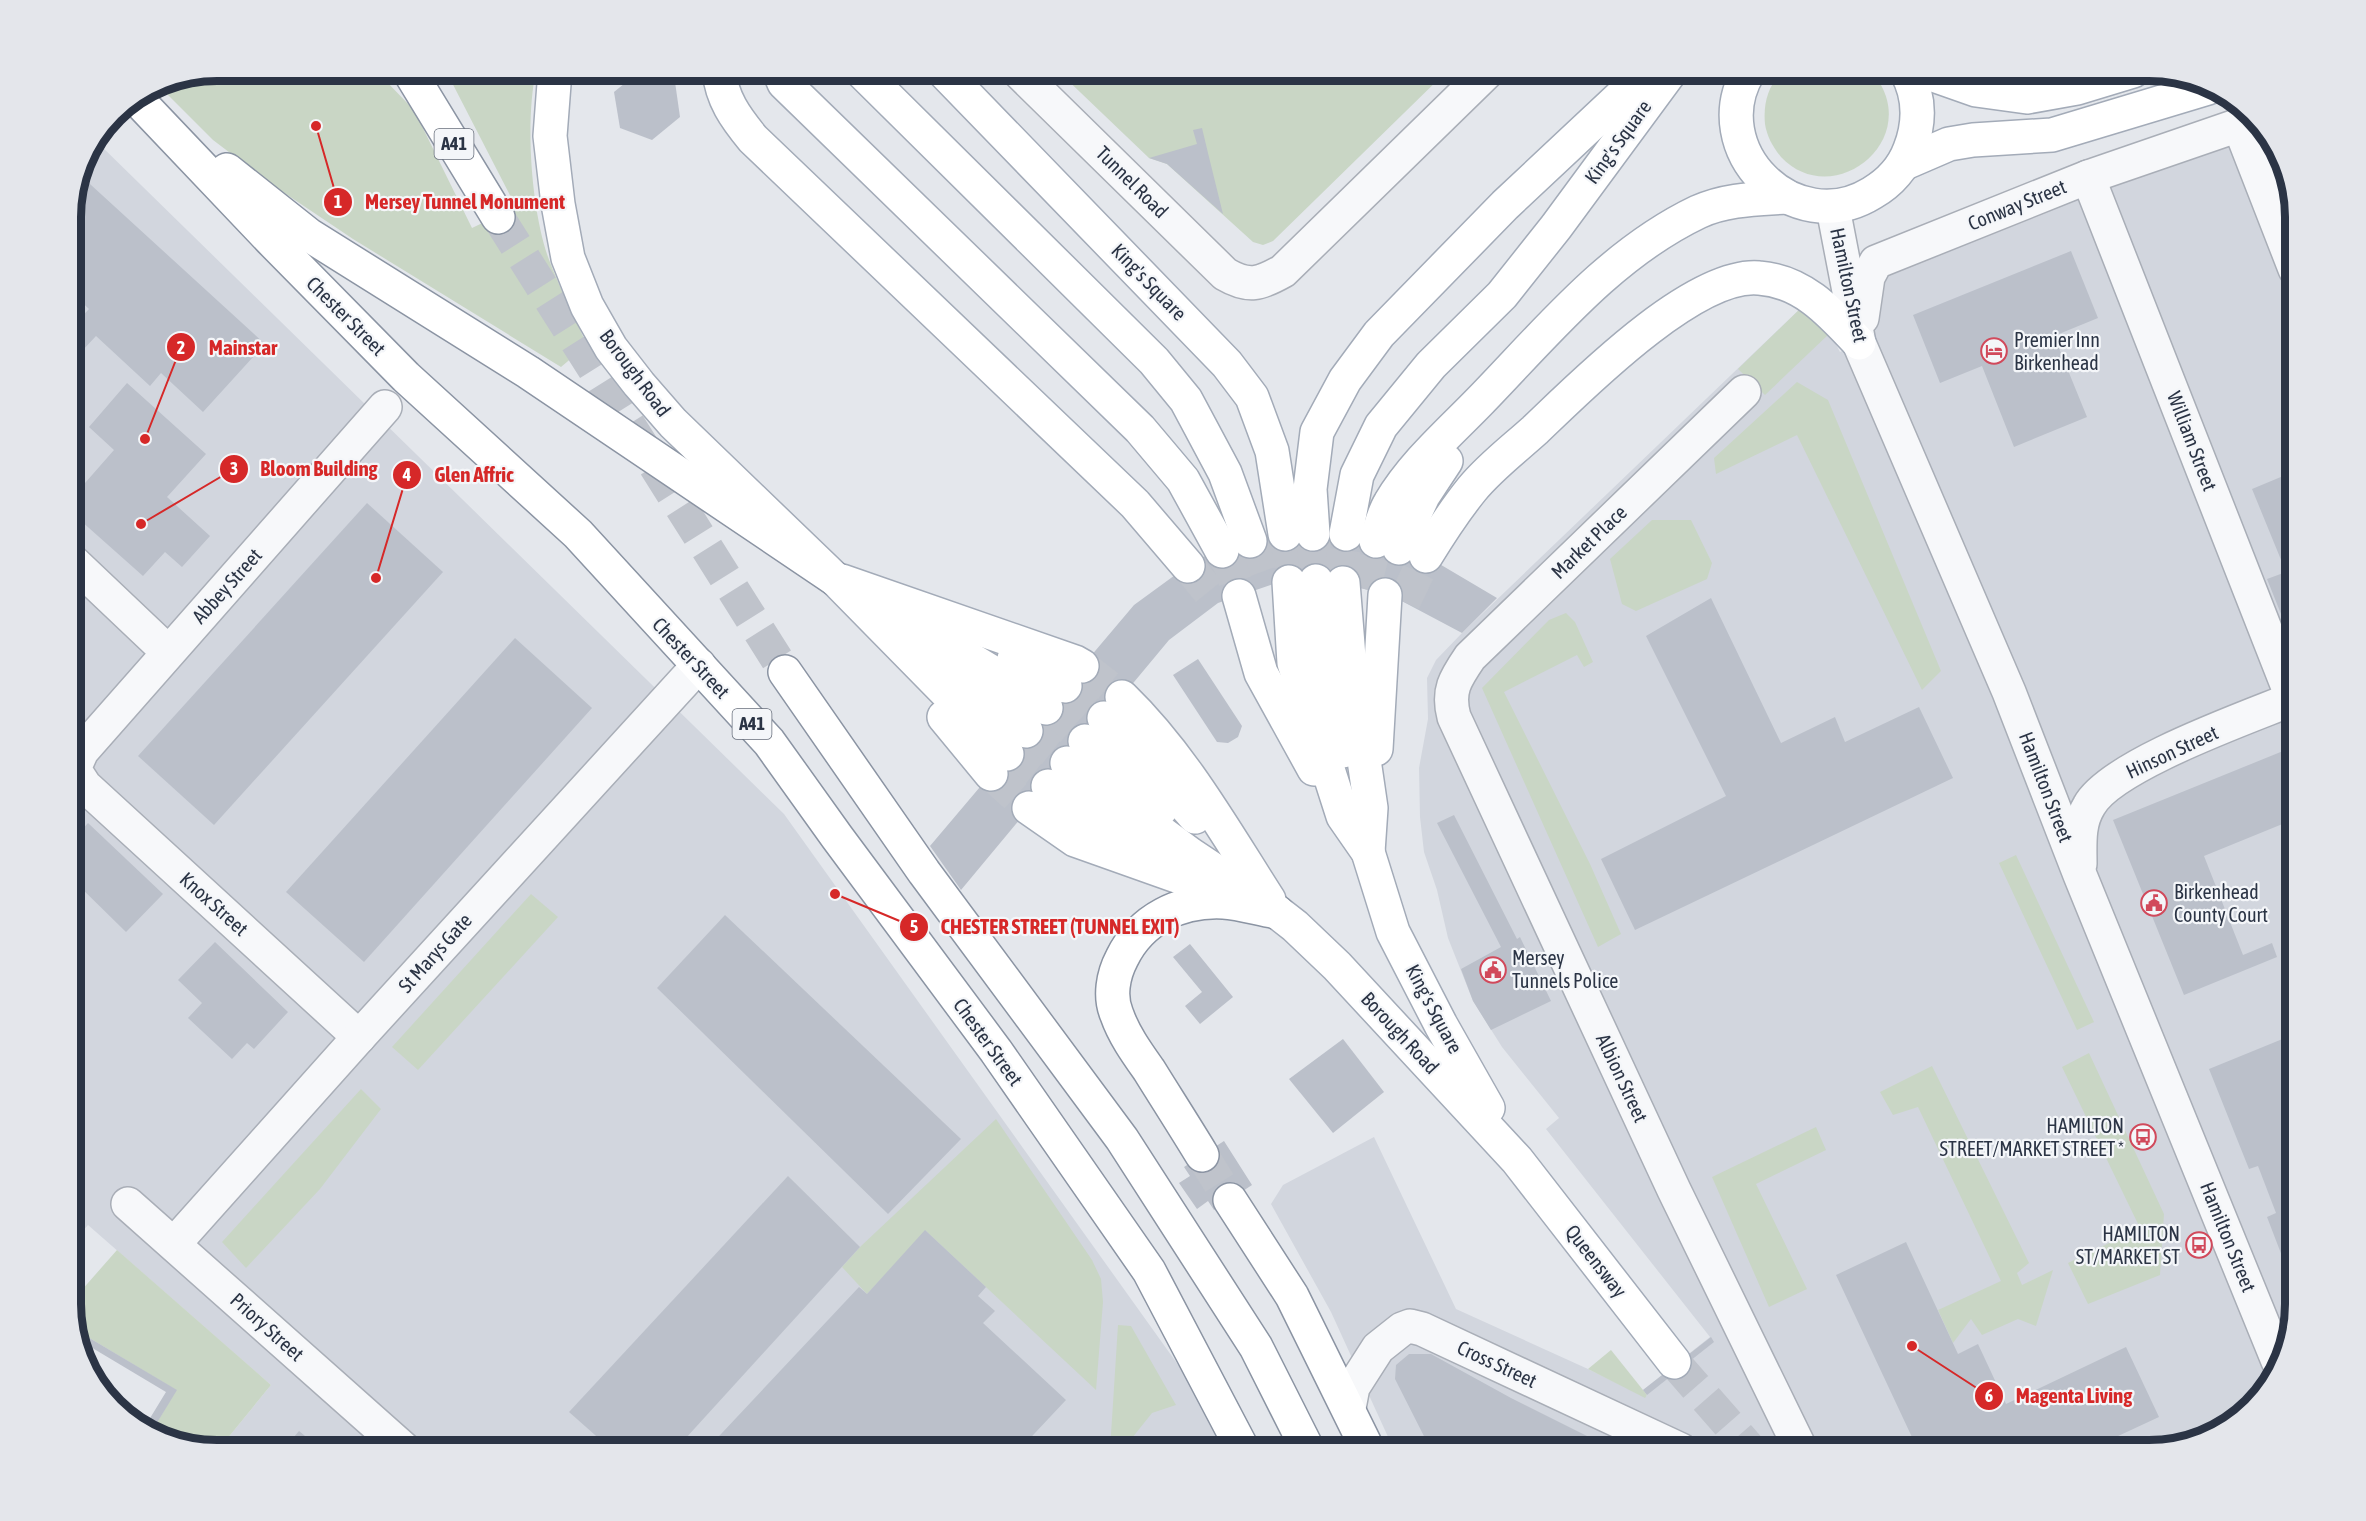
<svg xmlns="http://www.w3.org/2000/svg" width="2366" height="1521" font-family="'Asap Condensed',sans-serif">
<rect width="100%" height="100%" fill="#e4e7ec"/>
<g fill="#d2d6de">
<polygon points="2246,112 2276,144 2295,217 2295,1304 2271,1385 2222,1431 2149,1450 1394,1450 1331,1312 1271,1204 1283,1185 1374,1137 1456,1309 1588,1369 1645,1397 1647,1395 1643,1390 1710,1337 1546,1129 1559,1118 1502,1047 1473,1001 1448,938 1437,890 1424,852 1420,817 1419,768 1428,719 1427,678 1436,660 1462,633 1802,307 1830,333 1840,352 1874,334 1870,307 1885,275"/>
<polygon points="95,140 784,814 1239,1450 218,1450 271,1385 88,1225 71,1244 71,208 82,161"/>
</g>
<g fill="#c9d6c5">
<path d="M 217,71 L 380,71 L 384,79 L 414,110 L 472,228 L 516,207 L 446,71 L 536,71 C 525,121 531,208 548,257 C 559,287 574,316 587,345 L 561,367 L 353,239 L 274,186 L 213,140 L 157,84 L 161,82 Z"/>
<polygon points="1058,71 1447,71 1273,241 1263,245 1253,242 1167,164 1149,158"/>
<path d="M 1784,71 L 1869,71 C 1873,75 1878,80 1881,85 C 1915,147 1830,209 1781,157 C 1773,147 1767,137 1765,124 C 1763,104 1768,84 1784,71 Z"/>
<polygon points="1802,307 1830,333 1765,395 1738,369"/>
<polygon points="1797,382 1828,400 1941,671 1922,690 1797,435 1716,474 1714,458"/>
<polygon points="1652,520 1691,520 1712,563 1707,579 1636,611 1622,604 1610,559"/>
<polygon points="1566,613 1575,622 1593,662 1584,667 1577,655 1504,692 1590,864 1621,934 1598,947 1482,688 1549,620"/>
<polygon points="2016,855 2094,1022 2077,1030 1999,863"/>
<polygon points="531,894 558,917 418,1070 392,1047"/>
<polygon points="2089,1053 2164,1214 2160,1275 2088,1304 2068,1263 2140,1228 2062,1067"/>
<polygon points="1932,1066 2029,1263 2017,1273 2022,1285 2053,1270 2036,1326 2018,1319 1982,1335 1971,1319 1953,1343 1938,1310 2001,1281 1918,1107 1893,1115 1880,1092"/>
<polygon points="361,1089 381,1109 320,1189 246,1268 222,1242"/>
<polygon points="996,1119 1092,1260 1101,1279 1103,1302 1096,1390 926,1231 867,1294 842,1267 860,1247"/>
<polygon points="1816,1127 1826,1150 1756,1184 1807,1289 1769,1307 1712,1177"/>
<polygon points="117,1250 271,1385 218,1450 152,1431 176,1390 76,1330 71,1313 73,1300"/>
<polygon points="1118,1325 1131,1326 1176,1405 1152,1413 1132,1438 1129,1450 1110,1450"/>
<polygon points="1611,1350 1647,1395 1645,1398 1588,1369"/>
</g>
<g fill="#bbc0ca">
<polygon points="640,71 675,82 680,117 652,140 620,128 614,92"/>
<polygon points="1202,128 1208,153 1223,214 1167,164 1149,158 1197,144 1193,130"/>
<polygon points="79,174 265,344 203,412 161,373 150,386 96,336 82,351 71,342 71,328 89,309 71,292 71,208"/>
<polygon points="2071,251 2098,318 2054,336 2087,417 2014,447 1982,366 1940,383 1913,315"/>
<polygon points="127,383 206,454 167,497 210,536 182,567 165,552 143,576 71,512 71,499 114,450 89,427"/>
<polygon points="2295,471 2295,649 2267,579 2286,572 2252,489"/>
<polygon points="367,503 443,572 214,825 138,756"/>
<polygon points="1351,533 1426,556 1497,598 1462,633 1396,598 1337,581 1276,583 1218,603 1169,640 961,890 930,846 1134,605 1197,559 1272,534"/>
<polygon points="1711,598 1781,743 1835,717 1845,742 1919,707 1953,778 1635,930 1601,859 1726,796 1646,636"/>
<polygon points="515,638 592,708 364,962 286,892"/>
<polygon points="1198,659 1242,726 1238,737 1228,743 1217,742 1173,675"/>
<polygon points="2293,747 2295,754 2295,835 2290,821 2204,856 2243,955 2272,943 2277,957 2184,995 2113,820"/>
<polygon points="1454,815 1517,939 1520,937 1551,1001 1491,1030 1473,1001 1461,969 1501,947 1437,823"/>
<polygon points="88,823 163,894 126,932 71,878 71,842"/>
<polygon points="725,915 961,1139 888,1214 657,988"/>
<polygon points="215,942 288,1012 254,1049 247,1043 232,1059 188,1018 202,1003 178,980"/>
<polygon points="1190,944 1233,997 1200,1024 1185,1006 1202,992 1173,957"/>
<polygon points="2295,1034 2295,1290 2267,1217 2276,1213 2258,1166 2249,1169 2209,1069"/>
<polygon points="1343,1039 1384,1092 1333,1133 1289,1079"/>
<polygon points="1224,1141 1252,1185 1214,1210 1208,1201 1197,1209 1179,1183 1190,1176 1184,1167"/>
<polygon points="788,1176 860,1247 675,1450 612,1450 569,1412"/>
<polygon points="925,1230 986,1287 978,1296 995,1311 983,1323 1066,1400 1019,1450 706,1450 859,1287 867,1294"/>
<polygon points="1906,1242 1958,1354 1978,1344 2006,1404 2126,1347 2159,1417 2088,1450 1918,1450 1836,1275"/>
<polygon points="76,1330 177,1390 152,1431 144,1428 166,1392 79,1340"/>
<polygon points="1711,1337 1714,1342 1647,1395 1643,1390"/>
<polygon points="1409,1354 1431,1354 1511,1398 1615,1450 1431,1450 1395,1379 1396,1365"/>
<polygon points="299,1431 322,1450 283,1450"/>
<polygon points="337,1436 353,1450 325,1450"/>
</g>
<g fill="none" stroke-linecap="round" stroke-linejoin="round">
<g stroke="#bfc3cb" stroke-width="33" stroke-dasharray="33 16" stroke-linecap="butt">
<polyline points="1285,534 1289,582"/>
<polyline points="1313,534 1316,581"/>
<polyline points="1250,541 1267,586"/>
<polyline points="1222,551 1231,568 1239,596"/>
<polyline points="1188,566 1218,603"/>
<polyline points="1343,583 1343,557 1346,534"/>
<polyline points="1364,589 1376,541"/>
<polyline points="1404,602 1426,556"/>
<polyline points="1082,666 1122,697"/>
<polyline points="1065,686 1104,718"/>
<polyline points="1046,708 1085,741"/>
<polyline points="1026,731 1067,763"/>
<polyline points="1007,754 1048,786"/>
<polyline points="991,774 1029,808"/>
<polyline points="1674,1362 1751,1450"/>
</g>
<g stroke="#bfc3cb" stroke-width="33" stroke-dasharray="33 16" stroke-linecap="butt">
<polyline points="498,217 785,672"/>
<polyline points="1202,1155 1230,1200"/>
</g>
<g stroke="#a9aeb7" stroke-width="36">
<g id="minor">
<path d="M 1018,71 L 1225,274 C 1249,288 1260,284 1283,271 L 1488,71"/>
<polyline points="2088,177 2295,705"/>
<polyline points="1833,208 1859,343 2009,692 2080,875 2278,1361"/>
<polyline points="1862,318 1868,277 1876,262 2088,177 2239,125 2295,269"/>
<path d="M 1744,392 L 1470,657 C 1455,679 1447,691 1454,717 L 1674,1190 L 1801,1450"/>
<polyline points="71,560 168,652"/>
<path d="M 2080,864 C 2080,844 2078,824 2089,806 C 2111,765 2249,717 2295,698"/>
<polyline points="359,1037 85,786 74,769 82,751 385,407"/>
<polyline points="128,1204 405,1450"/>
<polyline points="174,1244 359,1037 699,665"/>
<polyline points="1349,1408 1353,1387 1378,1348 1402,1329 1410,1326 1422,1329 1681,1450"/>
</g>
</g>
<g stroke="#a3abb8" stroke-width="36">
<g id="major">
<polyline points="555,71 550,136 558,204 568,258 587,306 611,348 639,384 673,423 835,579 1007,754"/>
<path d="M 719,71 C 722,99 735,117 753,139 L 1135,504 L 1188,566"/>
<polyline points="779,71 784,83 1140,429 1183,480 1222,551"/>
<polyline points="861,71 1154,361 1186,400 1225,473 1250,541"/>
<polyline points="943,71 1227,364 1252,397 1272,451 1285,534"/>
<path d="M 1749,71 C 1702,149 1794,241 1872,193 C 1889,183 1903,168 1910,149 C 1920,123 1920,96 1906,71"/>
<polyline points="1922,71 1976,90 2027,97 2077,88 2133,71"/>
<polyline points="1905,163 1949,144 1973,140 2052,135 2208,88"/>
<polyline points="1313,534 1310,489 1317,432 1345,380 1379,334 1505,205 1648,71"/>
<polyline points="1346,534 1357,475 1381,426 1431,365 1502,295 1556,227 1671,71"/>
<path d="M 1376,541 C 1380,529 1383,514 1390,503 C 1413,464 1449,433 1480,401 C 1547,332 1610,254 1698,212 C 1726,199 1757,199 1787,197"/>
<polyline points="1399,548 1423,496 1446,461"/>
<path d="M 1426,556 C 1440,533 1455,510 1472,489 C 1490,467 1514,449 1535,430 C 1581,386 1694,272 1759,278 C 1803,281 1831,313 1859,343"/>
<polyline points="842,581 1075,662 1082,666"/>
<polyline points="1316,581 1321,659 1343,751"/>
<polyline points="1289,582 1294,663 1343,816 1368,852 1393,932 1441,1025 1488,1108"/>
<polyline points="1343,583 1349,657 1371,808 1368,852"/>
<polyline points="1239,596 1261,673 1314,769"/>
<polyline points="893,613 1030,695 1046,708"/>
<polyline points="1014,659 1051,676 1065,686"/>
<polyline points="946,667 1026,731"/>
<path d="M 1122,697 C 1182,755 1224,830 1269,900"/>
<polyline points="944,717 991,774"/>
<polyline points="1104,718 1132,745 1195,817"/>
<polyline points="1085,741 1161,809"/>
<polyline points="1376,749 1385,595"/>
<polyline points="1067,763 1190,854 1277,912 1295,926 1337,966 1517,1160 1674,1362"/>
<polyline points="1048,786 1082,812 1158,851"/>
<polyline points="1029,808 1075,840 1230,895"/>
</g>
</g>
<g stroke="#8b94a3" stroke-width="36">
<g id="highway">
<polyline points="409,71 498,217"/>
<polyline points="136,98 271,240 406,377 578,534 769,742 837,837 996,1051 1149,1271 1243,1450"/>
<polyline points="227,170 309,235 528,372 835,579"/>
<polyline points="785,672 924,872 1122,1139 1256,1347 1308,1450"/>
<path d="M 1202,1155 C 1185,1127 1167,1099 1149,1070 C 1137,1053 1124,1035 1117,1015 C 1109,997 1113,975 1122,958 C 1141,919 1180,900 1223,902 C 1240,903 1259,909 1277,912"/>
<polyline points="1230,1200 1292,1296 1368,1450"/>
</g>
</g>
<use href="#minor" stroke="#f7f8fa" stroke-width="33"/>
<use href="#major" stroke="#fff" stroke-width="33"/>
<use href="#highway" stroke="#fff" stroke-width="33"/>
</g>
<defs>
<g id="hotel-ring" transform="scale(1.35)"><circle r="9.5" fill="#f4f6f9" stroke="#d1495b" stroke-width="1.5"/><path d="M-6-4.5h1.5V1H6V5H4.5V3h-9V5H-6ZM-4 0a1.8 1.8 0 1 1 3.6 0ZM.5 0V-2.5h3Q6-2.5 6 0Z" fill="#d1495b"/></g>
<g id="civic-ring" transform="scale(1.35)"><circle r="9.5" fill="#f4f6f9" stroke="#d1495b" stroke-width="1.5"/><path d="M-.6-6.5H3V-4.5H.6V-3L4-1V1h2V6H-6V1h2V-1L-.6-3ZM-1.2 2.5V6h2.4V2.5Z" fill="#d1495b"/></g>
<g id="bus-ring" transform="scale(1.35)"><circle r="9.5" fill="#f4f6f9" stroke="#d1495b" stroke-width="1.5"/><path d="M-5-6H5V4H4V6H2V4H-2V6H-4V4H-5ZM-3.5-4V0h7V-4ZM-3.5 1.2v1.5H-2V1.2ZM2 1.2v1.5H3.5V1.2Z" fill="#d1495b"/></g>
</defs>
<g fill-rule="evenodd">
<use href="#hotel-ring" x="1994" y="351"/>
<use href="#civic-ring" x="2154" y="903"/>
<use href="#civic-ring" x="1493" y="970"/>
<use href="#bus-ring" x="2143" y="1137"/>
<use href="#bus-ring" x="2199" y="1245"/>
</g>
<g text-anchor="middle" stroke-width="4.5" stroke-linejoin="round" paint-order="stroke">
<g fill="#f4f6f9" stroke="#676e7b" stroke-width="1.5">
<rect x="434.5" y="129" width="39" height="30" rx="4.5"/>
<rect x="732.5" y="709" width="39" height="30" rx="4.5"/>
</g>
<g font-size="18" font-weight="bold" fill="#2b3445">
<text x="454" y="150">A41</text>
<text x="752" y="730">A41</text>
</g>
<g font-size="20" fill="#2b3445" stroke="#f4f6f9">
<text transform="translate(1618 142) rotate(-54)" y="7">King's Square</text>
<text transform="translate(1132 182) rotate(45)" y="7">Tunnel Road</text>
<text transform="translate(2017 205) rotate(-22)" y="7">Conway Street</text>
<text transform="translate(1149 282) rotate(46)" y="7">King's Square</text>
<text transform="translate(1849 285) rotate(78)" y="7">Hamilton Street</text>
<text transform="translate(346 316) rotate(45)" y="7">Chester Street</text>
<text transform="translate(635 373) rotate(53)" y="7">Borough Road</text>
<text transform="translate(2192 441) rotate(69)" y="7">William Street</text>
<text transform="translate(1589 542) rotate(-44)" y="7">Market Place</text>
<text transform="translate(227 586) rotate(-48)" y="7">Abbey Street</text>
<text transform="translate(691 658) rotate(47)" y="7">Chester Street</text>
<text transform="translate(2172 752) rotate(-25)" y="7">Hinson Street</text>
<text transform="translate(2046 787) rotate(69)" y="7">Hamilton Street</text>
<text transform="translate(214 904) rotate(42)" y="7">Knox Street</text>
<text transform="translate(435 953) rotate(-48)" y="7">St Marys Gate</text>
<text transform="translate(1434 1009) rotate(62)" y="7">King's Square</text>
<text transform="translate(1400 1033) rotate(47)" y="7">Borough Road</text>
<text transform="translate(988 1042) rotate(54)" y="7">Chester Street</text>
<text transform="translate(1622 1078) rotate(65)" y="7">Albion Street</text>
<text transform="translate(2228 1237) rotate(68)" y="7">Hamilton Street</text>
<text transform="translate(1596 1261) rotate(52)" y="7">Queensway</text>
<text transform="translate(267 1327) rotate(42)" y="7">Priory Street</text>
<text transform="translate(1497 1364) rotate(25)" y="7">Cross Street</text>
</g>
<g font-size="20" fill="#2b3445" stroke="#f4f6f9" text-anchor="start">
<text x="2014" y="347">Premier Inn<tspan x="2014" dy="23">Birkenhead</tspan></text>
<text x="2174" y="899">Birkenhead<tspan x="2174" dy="23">County Court</tspan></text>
<text x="1512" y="965">Mersey<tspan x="1512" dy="23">Tunnels Police</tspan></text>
<text x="2124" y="1133" text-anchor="end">HAMILTON<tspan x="2124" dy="23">STREET/MARKET STREET *</tspan></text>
<text x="2180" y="1241" text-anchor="end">HAMILTON<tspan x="2180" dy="23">ST/MARKET ST</tspan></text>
</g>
</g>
<path d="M0 0H2366V1521H0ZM217 81H2149A136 136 0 0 1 2285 217V1304A136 136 0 0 1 2149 1440H217A136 136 0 0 1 81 1304V217A136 136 0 0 1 217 81Z" fill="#e4e6eb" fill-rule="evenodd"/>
<path fill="none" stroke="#2b3445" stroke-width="8" d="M217 81H2149A136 136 0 0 1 2285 217V1304A136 136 0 0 1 2149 1440H217A136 136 0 0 1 81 1304V217A136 136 0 0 1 217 81Z"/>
<path fill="none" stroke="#d62828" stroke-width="2" d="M316 126L338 202M145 439L181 347M141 524L234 469M376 578L407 475M835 894L914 927M1912 1346L1989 1396"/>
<g fill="#d62828" stroke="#f4f6f9" stroke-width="2">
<circle cx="316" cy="126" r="6"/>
<circle cx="145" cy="439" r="6"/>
<circle cx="141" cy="524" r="6"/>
<circle cx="376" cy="578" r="6"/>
<circle cx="835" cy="894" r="6"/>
<circle cx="1912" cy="1346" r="6"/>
<circle cx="338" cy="202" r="15"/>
<circle cx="181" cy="347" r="15"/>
<circle cx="234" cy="469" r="15"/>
<circle cx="407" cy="475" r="15"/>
<circle cx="914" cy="927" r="15"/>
<circle cx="1989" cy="1396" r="15"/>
</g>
<g font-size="18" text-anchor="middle" font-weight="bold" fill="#fff">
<text x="338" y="208">1</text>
<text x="181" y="354">2</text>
<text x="234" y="475">3</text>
<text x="407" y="481">4</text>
<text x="914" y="933">5</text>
<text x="1989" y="1402">6</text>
</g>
<g font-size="21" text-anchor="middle" font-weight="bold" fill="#d62828" stroke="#f4f6f9" stroke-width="4.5" stroke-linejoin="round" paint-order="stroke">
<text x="465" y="209">Mersey Tunnel Monument</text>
<text x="243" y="355">Mainstar</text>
<text x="319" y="476">Bloom Building</text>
<text x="474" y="482">Glen Affric</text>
<text x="1060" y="934">CHESTER STREET (TUNNEL EXIT)</text>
<text x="2074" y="1403">Magenta Living</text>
</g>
</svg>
